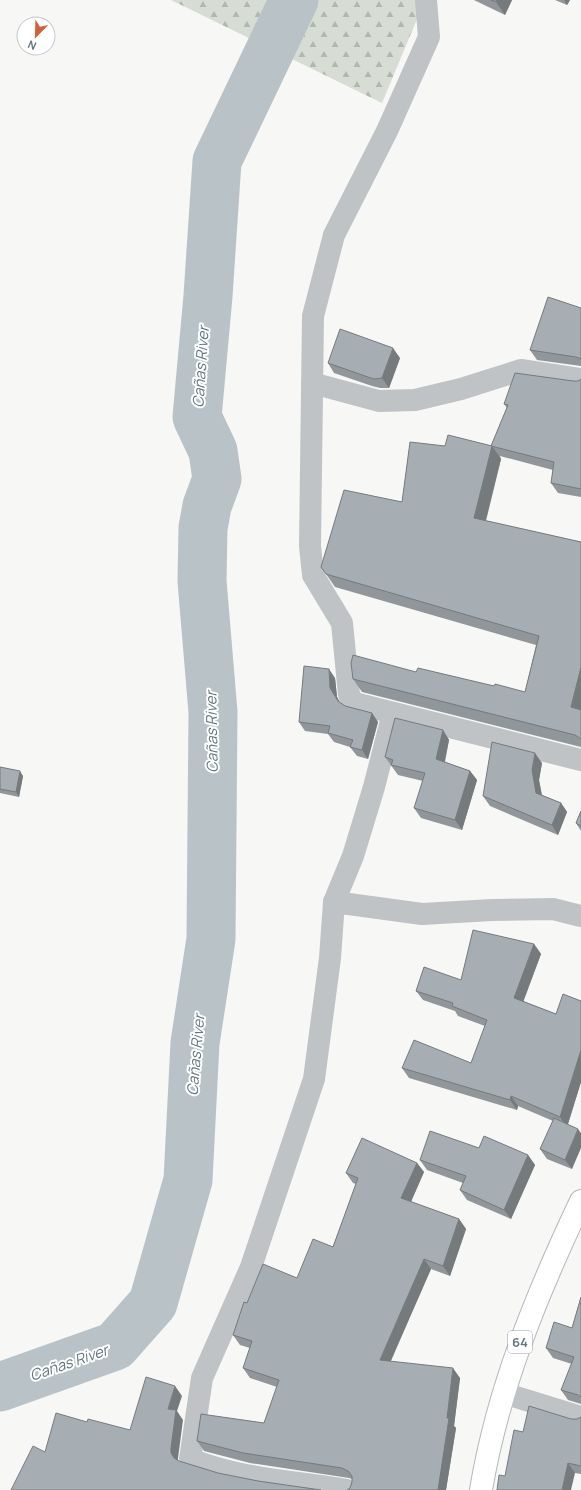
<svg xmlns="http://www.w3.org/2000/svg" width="581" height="1490" font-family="Manrope,sans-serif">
<defs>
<pattern id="forest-firs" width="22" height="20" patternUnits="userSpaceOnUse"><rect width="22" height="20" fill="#d7dcd4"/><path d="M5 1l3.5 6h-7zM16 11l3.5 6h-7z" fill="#b2b7b1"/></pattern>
</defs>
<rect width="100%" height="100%" fill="#f7f7f5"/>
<polygon fill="url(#forest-firs)" points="171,0 425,0 382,103"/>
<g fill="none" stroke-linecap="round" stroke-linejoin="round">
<polyline stroke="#b9c3c7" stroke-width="49" points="0,1387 115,1346 153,1303 188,1180 195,1043 211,939 213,712 202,581 203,528 207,506 217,479 213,451 197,417 208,296 217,161 294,0"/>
<g stroke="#b2b7ba" stroke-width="24">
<path id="major" d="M 481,1490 C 498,1388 537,1294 581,1201"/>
</g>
<g stroke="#bfc3c6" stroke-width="22">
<polyline points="426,0 429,37 387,131 334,235 313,316 310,546 313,575 342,623 349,695 354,703 581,760"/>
<polyline points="312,383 379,401 415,400 461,389 521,370 581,379"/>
<polyline points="334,902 353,856 374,787 393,713"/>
<polyline points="503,1393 581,1417"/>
<path d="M 347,1490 C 295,1481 239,1479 190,1459 L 202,1378 L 251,1267 L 314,1079 L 330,958 L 334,902 L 422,914 L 492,910 L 553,909 L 581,916"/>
</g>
<use href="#major" stroke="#fff" stroke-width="22"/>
</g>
<g fill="#90969a">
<polygon points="474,0 512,0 505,15"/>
<polygon points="555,0 570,0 567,5"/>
<polygon points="581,308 581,366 537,360 530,350"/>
<polygon points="400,358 389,388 380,388 372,386 334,373 328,363"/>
<polygon points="581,379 581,497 558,493 551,483 553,470 500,456 501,459 486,521 581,542 581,747 362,692 353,679 416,672 525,692 536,645 335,587 326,574 402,502 445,446 491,446 507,408 504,404 573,381 578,381"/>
<polygon points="335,678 337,697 340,703 345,706 372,713 378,722 368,759 357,756 350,747 334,742 328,734 305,731 299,722"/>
<polygon points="443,730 449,740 445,762 470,771 477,780 462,830 421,818 414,808 423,781 398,775 385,757"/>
<polygon points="542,763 539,780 542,795 561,803 567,812 558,835 490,806 483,796"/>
<polygon points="0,767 23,776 19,797 0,793"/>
<polygon points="581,811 581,831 576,823"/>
<polygon points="534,944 541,954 523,1001 556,1014 581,1001 581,1082 568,1124 572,1169 547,1159 540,1149 553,1121 518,1106 517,1110 409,1078 402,1068 471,1063 485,1026 458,1016 455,1011 423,1000 416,991 461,980"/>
<polygon points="479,1148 528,1155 535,1165 511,1219 467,1200 460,1190 463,1183 427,1170 420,1160"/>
<polygon points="417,1163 424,1172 411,1202 459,1219 466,1229 450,1276 431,1269 390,1361 460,1378 454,1426 456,1428 446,1490 347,1490 350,1488 352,1482 352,1479 349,1478 250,1463 204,1451 197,1441 264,1423 277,1387 250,1378 243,1368 250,1348 240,1345 233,1335 247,1303 297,1278 333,1247 356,1184 353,1183 346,1173"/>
<polygon points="581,1297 581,1404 568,1400 561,1390 572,1364 553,1358 546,1348 572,1328"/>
<polygon points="581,1417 581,1474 575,1473 505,1476 523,1432 571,1419 577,1419"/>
</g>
<g fill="#757a7d">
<polygon points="497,0 512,0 505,15 496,2"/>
<polygon points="564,0 570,0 567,5"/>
<polygon points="393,348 400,358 389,388 382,378"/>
<polygon points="492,446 501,459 483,531 474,518"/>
<polygon points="581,667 581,716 571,707"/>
<polygon points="329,669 335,678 337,697 344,710 338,701 330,688"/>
<polygon points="372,713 378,722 368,759 362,750"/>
<polygon points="443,730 449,740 443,769 436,759"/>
<polygon points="535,753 542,763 539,780 543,802 536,793 532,770"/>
<polygon points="20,771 23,776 19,797 16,792"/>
<polygon points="470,771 477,780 462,830 455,820"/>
<polygon points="561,803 567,812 558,835 552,825"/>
<polygon points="534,944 541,954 521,1008 514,998"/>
<polygon points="581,1050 581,1082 567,1127 560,1117"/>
<polygon points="511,1096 518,1106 517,1110 510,1100"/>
<polygon points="578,1129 581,1133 581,1148 572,1169 565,1160"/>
<polygon points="528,1155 535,1165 511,1219 504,1210"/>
<polygon points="417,1163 424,1172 408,1208 401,1198"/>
<polygon points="459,1219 466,1229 450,1276 443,1266"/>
<polygon points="424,1259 431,1269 387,1370 380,1360"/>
<polygon points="453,1368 460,1378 454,1426 456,1428 446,1490 438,1490"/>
<polygon points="175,1386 182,1396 177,1411 183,1420 178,1458 178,1462 174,1458 171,1453 168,1409"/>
<polygon points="568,1463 575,1473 571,1490 562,1490"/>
</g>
<g fill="#a7aeb3" stroke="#757a7d">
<polygon points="491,0 497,0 496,2"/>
<polygon points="548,297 581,308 581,359 576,357 530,350"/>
<polygon points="340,329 393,348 382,378 374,379 365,376 328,363"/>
<polygon points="515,373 573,381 578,381 581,379 581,489 551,483 554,462 491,446 508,405 504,404"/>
<polygon points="448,435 492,446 474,518 581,542 581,667 571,707 581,710 581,739 575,735 353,679 351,663 353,655 416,672 418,668 494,686 495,684 525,692 539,636 326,574 321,567 344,490 402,502 410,442 445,446"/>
<polygon points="304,666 329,669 330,688 338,701 345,706 372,713 362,750 350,747 353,740 328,733 330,726 299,722"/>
<polygon points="395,718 443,730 436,759 470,771 455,820 414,808 425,773 391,765 393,760 385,757"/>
<polygon points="492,742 535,753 532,770 536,793 561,803 552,825 483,796"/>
<polygon points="0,767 20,771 16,792 0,789"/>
<polygon points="581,811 581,826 576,823"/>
<polygon points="473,930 534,944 514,998 556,1014 563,994 581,1001 581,1050 560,1117 511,1096 510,1100 402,1068 414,1040 471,1063 487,1020 452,1006 453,1003 416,991 424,967 461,980"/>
<polygon points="554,1118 578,1129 565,1160 540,1149"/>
<polygon points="430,1131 479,1148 484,1136 528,1155 504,1210 460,1190 466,1176 420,1160"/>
<polygon points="362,1138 417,1163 401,1198 459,1219 443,1266 424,1259 380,1360 453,1368 447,1418 449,1418 438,1490 347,1490 350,1488 352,1482 352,1476 348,1471 342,1468 243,1453 197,1441 201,1414 264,1423 279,1380 243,1368 252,1341 233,1335 244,1302 247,1303 263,1264 297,1278 313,1239 333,1247 358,1178 346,1173"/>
<polygon points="581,1297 581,1397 578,1395 561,1390 574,1357 546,1348 554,1322 572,1328"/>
<polygon points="146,1377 175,1386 168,1409 176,1410 171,1448 171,1453 174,1458 179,1461 218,1473 258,1481 321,1490 11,1490 33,1446 45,1452 56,1413 87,1422 88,1419 130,1430"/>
<polygon points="529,1406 571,1419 577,1419 581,1417 581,1466 568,1463 562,1490 497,1490 499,1475 505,1476 514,1430 523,1432"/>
</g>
<g text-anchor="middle" stroke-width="4" stroke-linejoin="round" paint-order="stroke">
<rect fill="#fff" stroke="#96a0a8" stroke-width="1" x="508" y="1331" width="24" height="22" rx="3"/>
<g font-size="13" font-weight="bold" fill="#697783">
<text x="520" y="1347">64</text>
</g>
<g font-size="15" font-style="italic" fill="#65777f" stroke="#fff">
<text transform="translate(201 367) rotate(-86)" y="5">Cañas River</text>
<text transform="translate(212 732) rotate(-91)" y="5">Cañas River</text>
<text transform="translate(196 1055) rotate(-85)" y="5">Cañas River</text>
<text transform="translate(69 1363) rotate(-19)" y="5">Cañas River</text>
</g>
</g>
<g transform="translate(36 36) rotate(203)"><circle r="19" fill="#ffffff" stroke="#c3c9cd"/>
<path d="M0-3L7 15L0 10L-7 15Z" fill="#d2603a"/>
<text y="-6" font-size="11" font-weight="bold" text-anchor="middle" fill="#697783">N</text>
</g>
</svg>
